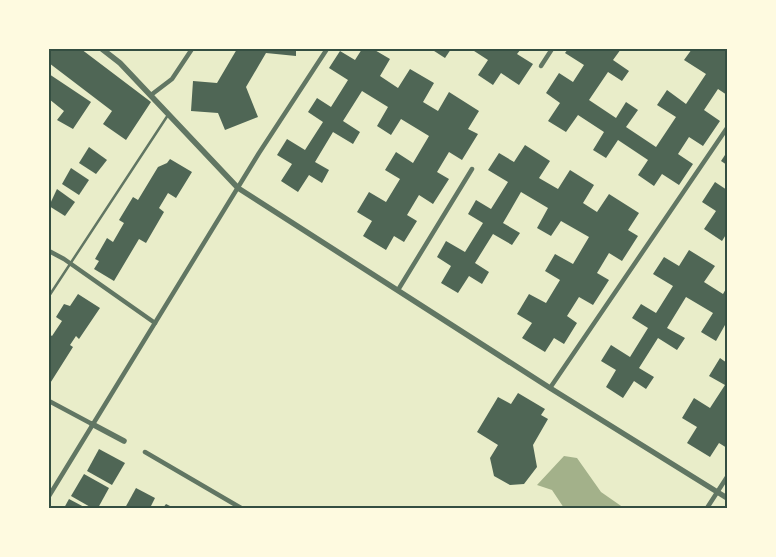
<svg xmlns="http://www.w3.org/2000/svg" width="776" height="557" font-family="'Source Sans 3',sans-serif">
<rect width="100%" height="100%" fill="#e9edc9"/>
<polygon fill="#a3b18a" points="564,456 577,458 601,492 624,508 564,508 552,490 537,485"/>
<g fill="#4f6655">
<polygon points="49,49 81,49 151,102 126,140 103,124 112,111 49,63"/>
<polygon points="237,49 296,49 296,56 266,53 246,87 258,117 225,130 218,113 191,111 193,81 217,83"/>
<polygon points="362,49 373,49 390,59 380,76 398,88 410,69 434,83 423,102 438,111 449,92 479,111 468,129 478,134 462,160 449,152 437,172 449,179 433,204 419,195 407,215 417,221 404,242 394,236 386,250 363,236 372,221 357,212 369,192 386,202 400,179 385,170 396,152 413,163 429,136 401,119 391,135 377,126 388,107 362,91 343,121 360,132 353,144 333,132 315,162 329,170 322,183 309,175 298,192 281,181 292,164 277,155 287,139 305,150 323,122 308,112 317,98 331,107 348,80 329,68 340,51 355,60"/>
<polygon points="431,49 451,49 445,58"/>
<polygon points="471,49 521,49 517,54 533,64 519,85 501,73 493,85 478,75 488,60"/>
<polygon points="568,49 621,49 613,60 629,71 622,81 608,72 589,100 616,118 626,102 638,110 626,127 656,147 676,117 657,105 667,90 686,104 706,74 684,60 692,49 708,49 712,51 714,49 727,49 727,95 718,89 704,110 720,121 703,146 689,137 678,154 693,164 679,185 662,174 654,186 638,175 648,160 618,140 606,158 593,150 604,132 578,115 566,132 548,121 560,103 546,93 559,73 573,82 584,65 565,53"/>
<polygon points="49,74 91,102 73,129 57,120 64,111 49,99"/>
<polygon points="525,145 550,161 539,178 558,189 570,170 594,185 583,203 597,212 609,194 639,213 628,230 638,236 622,261 609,253 597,273 609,280 593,305 579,297 567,316 577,323 564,344 554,338 545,352 522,338 532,323 517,314 529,294 546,303 560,280 545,271 555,254 573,264 589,237 561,221 551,236 537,228 548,208 521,192 503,223 520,233 512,245 493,234 475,263 489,272 482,284 469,276 458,293 441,283 451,266 437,257 446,241 465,252 483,223 468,214 476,200 491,209 508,182 488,170 499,153 514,162"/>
<polygon points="89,147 107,160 96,174 79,163"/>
<polygon points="727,152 727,165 721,161"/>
<polygon points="170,159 192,172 176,198 168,193 159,208 164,212 146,243 139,239 114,281 94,269 99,261 95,259 107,238 113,242 124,223 119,220 133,197 138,200 158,167 167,163"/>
<polygon points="71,168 89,180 79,195 62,184"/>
<polygon points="715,182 727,190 727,233 722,241 704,229 716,211 702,202"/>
<polygon points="57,189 75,202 65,216 49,206"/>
<polygon points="689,250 715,266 704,282 723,294 727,287 727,326 725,325 716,341 701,332 713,313 686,297 667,328 685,338 677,350 658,338 639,368 654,377 646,389 634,381 623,398 606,387 616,370 601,361 611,345 630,357 648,328 632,318 641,304 656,313 673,286 653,274 664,257 679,266"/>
<polygon points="78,294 100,308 79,339 76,336 70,345 73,347 49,385 49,334 52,336 62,321 56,317 64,304 70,306"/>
<polygon points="720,358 727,363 727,448 719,443 710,457 687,443 697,427 682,418 694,398 710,408 725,385 709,376"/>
<polygon points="518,393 545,409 541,415 548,419 533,445 537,467 524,484 510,485 494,476 490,458 498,445 477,432 498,397 511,404"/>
<polygon points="99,449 125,463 112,485 87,471"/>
<polygon points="84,474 109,488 98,508 92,508 71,496"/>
<polygon points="136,488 155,498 150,508 125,508"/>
<polygon points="69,499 86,508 64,508"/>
<polygon points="166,504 174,508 163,508"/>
</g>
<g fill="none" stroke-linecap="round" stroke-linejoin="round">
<polyline stroke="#617663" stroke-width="2.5" points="49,296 168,115"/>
<g stroke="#617663" stroke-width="4.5">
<polyline points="541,66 552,49"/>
<polyline points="151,95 172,79 192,49"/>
<polyline points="49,251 64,259 155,323"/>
<polyline points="398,290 472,169"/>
<polyline points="550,388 727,128"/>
<polyline points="49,401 92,424"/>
<polyline points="145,452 241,508"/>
<polyline points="49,496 259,153 327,49"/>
<polyline points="707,508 727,477"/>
</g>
<g stroke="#617663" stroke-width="5.5">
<polyline points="102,49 120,63 238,188 550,388 727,498"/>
<polyline points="92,424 124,441"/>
</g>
</g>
<rect width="776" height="557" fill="none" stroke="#fefae0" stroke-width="100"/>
<rect x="50" y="50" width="676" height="457" fill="none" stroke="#344e41" stroke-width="2"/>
</svg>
